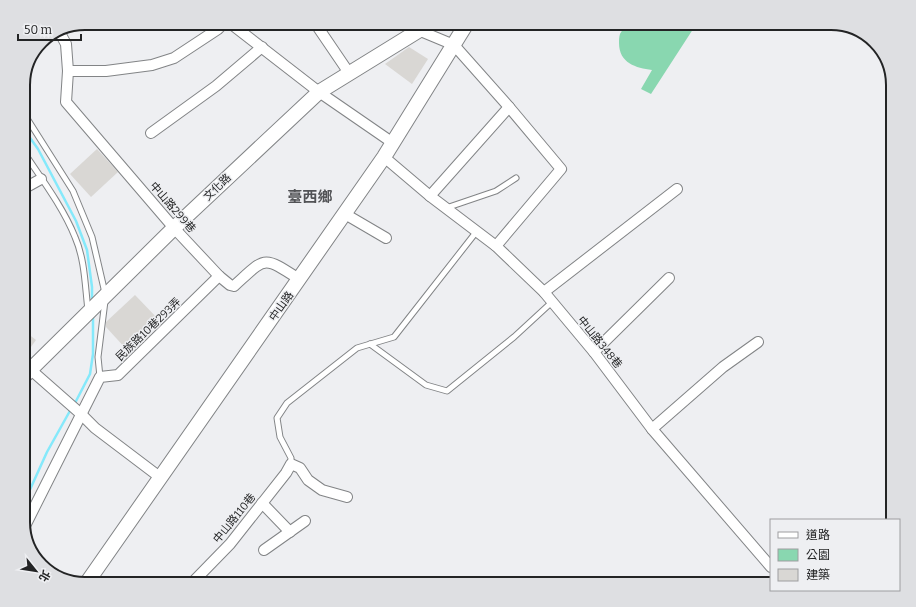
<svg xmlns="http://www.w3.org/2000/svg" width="916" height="607" font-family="Bitter,'Noto Sans TC',serif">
<rect width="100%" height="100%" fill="#eeeff2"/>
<path fill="#89d7b0" d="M 627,23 L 697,23 L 651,94 L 641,89 L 652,70 C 636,68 619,63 619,43 C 619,40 619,37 620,34 C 622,30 625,27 627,23 Z"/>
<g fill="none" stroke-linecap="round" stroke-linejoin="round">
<g stroke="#85e9fb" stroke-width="2.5">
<polyline points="23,128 38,149 76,221 87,250 92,287 92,301"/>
<polyline points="74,405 90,374 93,354 93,316"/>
<polyline points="23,505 47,452 71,409"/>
</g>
</g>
<g fill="#d9d7d4">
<polygon points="409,47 428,59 412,84 385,64"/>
<polygon points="97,149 118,172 91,197 70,174"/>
<polygon points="135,295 159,320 127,350 106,327 106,322"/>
<polygon points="23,330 36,340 23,358"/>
</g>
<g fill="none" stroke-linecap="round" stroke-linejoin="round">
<g stroke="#828486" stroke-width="7">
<g id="lane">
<polyline points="23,112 73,191 92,237 105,293"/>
<path d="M 23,151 C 41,178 63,207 75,237 C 85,260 85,286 88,310"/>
<polyline points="446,208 496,191 516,178"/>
<polyline points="370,344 426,385 447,391 514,337 552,302"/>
<polyline points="100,377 98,357 105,301"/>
<polyline points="291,464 291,458 280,437 277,418 287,403 357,348 394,337 477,231"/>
</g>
</g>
<g stroke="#828486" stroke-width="12">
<g id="street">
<polyline points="230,23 319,92 393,143"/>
<polyline points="315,23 349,73"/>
<polyline points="410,23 418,30 454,45 509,107 561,169 496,246"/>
<path d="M 60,33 L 66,44 L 68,71 L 66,102 L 174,228 L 219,276 L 230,285 L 234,286 C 266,257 262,255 299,279"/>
<polyline points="68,71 106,71 152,65 174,58 218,29 224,23"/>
<polyline points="151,133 216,86 262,47"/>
<polyline points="384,157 430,196 496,246 544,292 594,352 652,429 771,567"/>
<polyline points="23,189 41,179"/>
<polyline points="430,196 509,107"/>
<polyline points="345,214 386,238"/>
<polyline points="544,292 677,189"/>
<polyline points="594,352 669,278"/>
<polyline points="31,370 81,414 95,428 161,478"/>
<polyline points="652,429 723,367 758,342"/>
<polyline points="262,503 290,532"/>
<polyline points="24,528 100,377 118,375 219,276"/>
<polyline points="264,550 305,521"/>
<polyline points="191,584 230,544 286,473 291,464 300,468 308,480 322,490 347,497"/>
</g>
</g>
<g stroke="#828486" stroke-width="16">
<g id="secondary">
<polyline points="23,377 174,228 319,92 431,23"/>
<polyline points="86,584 384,157 467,23"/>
</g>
</g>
<use href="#lane" stroke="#fff" stroke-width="5"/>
<use href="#street" stroke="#fff" stroke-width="10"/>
<use href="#secondary" stroke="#fff" stroke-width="14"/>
</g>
<g text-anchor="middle" stroke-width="3" stroke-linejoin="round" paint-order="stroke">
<g font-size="11" fill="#232425" stroke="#eeeff2">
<text transform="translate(217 187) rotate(-44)" y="4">文化路</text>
<text transform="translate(173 207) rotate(49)" y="4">中山路299巷</text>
<text transform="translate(281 306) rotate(-55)" y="4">中山路</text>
<text transform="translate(148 329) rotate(-44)" y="4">民族路10巷293弄</text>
<text transform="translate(600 342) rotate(51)" y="4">中山路348巷</text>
<text transform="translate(234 518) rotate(-51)" y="4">中山路110巷</text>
</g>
<g font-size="15" font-weight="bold" fill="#525356" stroke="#eeeff2">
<text x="310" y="202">臺西鄉</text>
</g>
</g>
<path d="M0 0H916V607H0ZM85 30H831A55 55 0 0 1 886 85V522A55 55 0 0 1 831 577H85A55 55 0 0 1 30 522V85A55 55 0 0 1 85 30Z" fill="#dedfe2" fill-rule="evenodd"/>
<path fill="none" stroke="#232425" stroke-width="2" d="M85 30H831A55 55 0 0 1 886 85V522A55 55 0 0 1 831 577H85A55 55 0 0 1 30 522V85A55 55 0 0 1 85 30Z"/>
<rect x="770" y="519" width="130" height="72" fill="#eeeff2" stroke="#9d9ea0"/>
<rect x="778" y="532" width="20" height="6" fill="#ffffff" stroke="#9d9ea0"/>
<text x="806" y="539" font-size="12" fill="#232425">道路</text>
<rect x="778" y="549" width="20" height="12" fill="#89d7b0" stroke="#9d9ea0"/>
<text x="806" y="559" font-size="12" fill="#232425">公園</text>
<rect x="778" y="569" width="20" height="12" fill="#d9d7d4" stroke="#9d9ea0"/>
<text x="806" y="579" font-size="12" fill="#232425">建築</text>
<g transform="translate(36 571) rotate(120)" stroke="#eeeff2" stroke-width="3" paint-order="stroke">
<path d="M0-3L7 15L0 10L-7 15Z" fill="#232425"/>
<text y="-6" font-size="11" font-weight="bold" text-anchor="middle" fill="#232425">北</text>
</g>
<path d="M18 34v6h63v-6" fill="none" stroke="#232425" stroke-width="2"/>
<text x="24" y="34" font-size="12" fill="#232425" stroke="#eeeff2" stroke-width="3" paint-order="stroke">50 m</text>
</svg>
